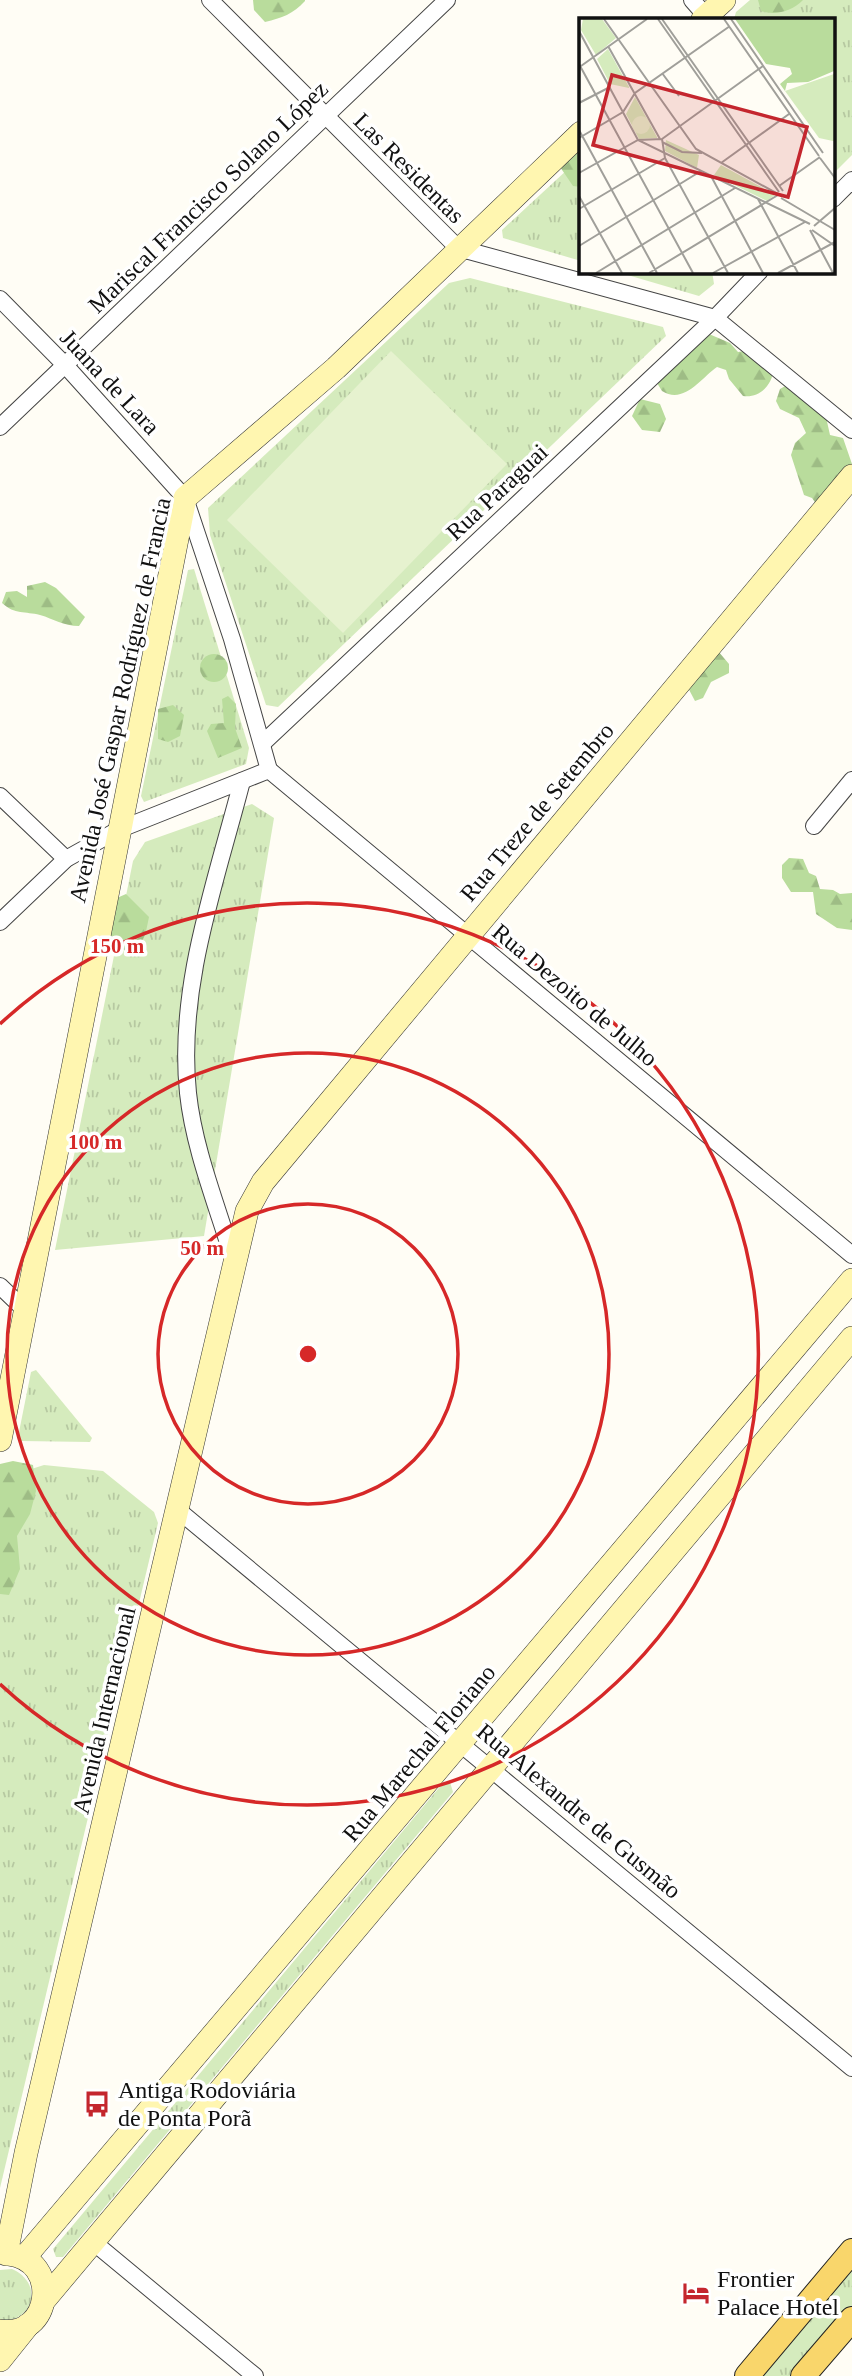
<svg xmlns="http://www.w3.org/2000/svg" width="852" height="2376" font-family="'Times New Roman',serif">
<defs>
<pattern id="grass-tufts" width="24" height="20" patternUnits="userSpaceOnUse" patternTransform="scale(1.75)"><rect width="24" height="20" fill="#d5ebbd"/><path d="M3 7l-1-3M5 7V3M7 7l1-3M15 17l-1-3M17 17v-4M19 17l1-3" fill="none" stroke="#b6c8a1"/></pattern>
<pattern id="forest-firs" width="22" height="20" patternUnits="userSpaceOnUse" patternTransform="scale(1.75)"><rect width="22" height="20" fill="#b9dc9c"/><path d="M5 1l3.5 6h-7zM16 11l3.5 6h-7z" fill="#9ebc85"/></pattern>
</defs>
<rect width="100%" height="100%" fill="#fffdf5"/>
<g fill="url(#grass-tufts)">
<polygon points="750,0 852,0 852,155 833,174 833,19 734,19 736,12"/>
<polygon points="581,157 581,261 503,238 502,230"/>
<polygon points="614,271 712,271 714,284 699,296"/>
<polygon points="470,278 663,327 666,336 278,707 266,705 210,535 208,508 449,283"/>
<polygon points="194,569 249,748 246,764 144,802 141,796 188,570"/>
<polygon points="252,804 274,818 204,1236 55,1250 133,861 145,842"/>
<polygon points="36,1370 92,1438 90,1442 21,1441 18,1437 31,1372"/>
<polygon points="44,1465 103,1471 154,1512 158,1523 0,2188 0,1544 22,1472"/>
<polygon points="450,1782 453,1792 63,2257 56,2257 53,2249 443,1783"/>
<polygon points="852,2266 852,2311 796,2376 758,2376"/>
<path d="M 12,2269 C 44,2283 34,2322 0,2321 L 0,2270 Z"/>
</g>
<g fill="url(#forest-firs)">
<path d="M 253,0 L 305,0 L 305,1 C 293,14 282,18 265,22 L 254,10 Z"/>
<path d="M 758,0 L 803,0 C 792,11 776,16 761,11 Z"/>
<polygon points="581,126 581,187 573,186 558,164"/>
<path d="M 709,334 L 730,343 L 738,352 L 762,348 C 785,362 770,400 743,396 L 729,379 L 726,370 L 717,367 C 701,378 684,405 662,391 L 657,383 Z"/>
<polygon points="787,385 826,417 830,435 843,438 852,464 852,486 817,505 812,498 804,495 791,455 795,443 806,433 799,418 780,409 776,401 780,389"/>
<polygon points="640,399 660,404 666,419 660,432 642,430 632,416"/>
<path d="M 45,582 L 56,588 L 85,617 L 79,626 C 63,626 54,619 40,615 C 25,611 15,615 2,603 L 6,592 L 17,591 L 27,597 L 27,586 Z"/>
<polygon points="718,651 729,664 729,673 711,682 703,698 695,701 686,684"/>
<circle cx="214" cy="668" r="14"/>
<polygon points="228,696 236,704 235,728 242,748 218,758 207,731 211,724 224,723 222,699"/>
<polygon points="173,705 184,715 180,736 168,742 158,739 158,709"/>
<polygon points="789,858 803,859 809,873 816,876 820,889 833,890 840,894 852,893 852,930 837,928 816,914 813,892 791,892 782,878 782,865"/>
<path d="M 126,894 L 149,917 C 145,936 145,947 124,950 L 106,933 L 110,901 Z"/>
<polygon points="13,1461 33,1465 36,1491 30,1514 17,1536 20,1569 9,1595 0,1594 0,1464"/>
</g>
<polygon fill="#e6f2cf" points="391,351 507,464 343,633 227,520"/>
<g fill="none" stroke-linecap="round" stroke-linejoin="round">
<g stroke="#444" stroke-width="18">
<g id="street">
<polyline points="210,0 458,248 715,318 852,430"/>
<polyline points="692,0 706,16"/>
<polyline points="833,199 852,180"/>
<polyline points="0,299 65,365 185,498 232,639 269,770 118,830 66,859 0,922"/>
<polyline points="0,427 447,0"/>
<polyline points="263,743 715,318 760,271"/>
<polyline points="269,770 852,1255"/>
<polyline points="0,796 66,859"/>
<polyline points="814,826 852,780"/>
<path d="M 234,1262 C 218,1208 194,1150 188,1093 C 177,987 216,882 242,781"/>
<polyline points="0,1286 25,1310"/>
<polyline points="179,1511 852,2068"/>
<polyline points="92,2241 255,2376"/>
</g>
</g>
<g stroke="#333" stroke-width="24">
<g id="secondary">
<polyline points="703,19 724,0"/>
<polyline points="0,1440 185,498 336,368 581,133"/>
<polyline points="6,2254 26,2153 247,1211 263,1182 852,476"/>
<polyline points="24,2258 852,1280"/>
<polyline points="45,2299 852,1338"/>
<path d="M 0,2331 C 52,2339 61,2260 9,2254"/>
<polyline points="0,2360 28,2325"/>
</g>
</g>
<g stroke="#222" stroke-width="26">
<g id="primary">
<polyline points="747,2376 852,2251"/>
<polyline points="803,2376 852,2319"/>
</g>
</g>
<use href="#street" stroke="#fff" stroke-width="16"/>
<use href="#secondary" stroke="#fff6b0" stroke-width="23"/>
<use href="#primary" stroke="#f9d66b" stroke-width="24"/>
</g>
<g fill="none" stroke="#d62828" stroke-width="3.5">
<circle cx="308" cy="1354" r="150"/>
<circle cx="308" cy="1354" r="301"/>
<path d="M0 1024A451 451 0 1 1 0 1684"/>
</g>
<defs>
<g id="bus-bare" transform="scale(2.1)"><path d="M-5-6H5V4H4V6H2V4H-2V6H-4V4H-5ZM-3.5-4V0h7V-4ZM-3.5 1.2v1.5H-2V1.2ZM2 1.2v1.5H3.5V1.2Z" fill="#c4262e" stroke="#fff" stroke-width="2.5" paint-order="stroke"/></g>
<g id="hotel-bare" transform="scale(2.1)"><path d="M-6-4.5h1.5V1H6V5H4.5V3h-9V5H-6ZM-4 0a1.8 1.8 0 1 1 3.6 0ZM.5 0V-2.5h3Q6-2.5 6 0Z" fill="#c4262e" stroke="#fff" stroke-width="2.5" paint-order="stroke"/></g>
</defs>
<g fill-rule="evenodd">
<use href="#bus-bare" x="97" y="2104"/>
<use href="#hotel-bare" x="696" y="2293"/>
</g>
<g text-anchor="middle" stroke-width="7" stroke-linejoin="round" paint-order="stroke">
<g font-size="24" fill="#111" stroke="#fff">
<text transform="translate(409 168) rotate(45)" y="8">Las Residentas</text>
<text transform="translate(208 197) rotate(-44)" y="8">Mariscal Francisco Solano López</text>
<text transform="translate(110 382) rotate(47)" y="8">Juana de Lara</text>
<text transform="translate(497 492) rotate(-43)" y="8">Rua Paraguai</text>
<text transform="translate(120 700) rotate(-78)" y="8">Avenida José Gaspar Rodríguez de Francia</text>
<text transform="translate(537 812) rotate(-50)" y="8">Rua Treze de Setembro</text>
<text transform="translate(575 995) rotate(40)" y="8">Rua Dezoito de Julho</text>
<text transform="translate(104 1710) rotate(-77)" y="8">Avenida Internacional</text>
<text transform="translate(419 1753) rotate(-50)" y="8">Rua Marechal Floriano</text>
<text transform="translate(579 1811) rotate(40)" y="8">Rua Alexandre de Gusmão</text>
</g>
<g font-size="24" fill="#111" stroke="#fff" text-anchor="start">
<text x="118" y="2098">Antiga Rodoviária<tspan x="118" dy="28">de Ponta Porã</tspan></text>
<text x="717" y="2287">Frontier<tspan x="717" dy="28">Palace Hotel</tspan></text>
</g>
</g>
<g transform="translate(579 18)">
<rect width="256" height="256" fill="#fffdf5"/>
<path d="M 4,1 L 23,1 L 37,20 L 17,37 L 2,12 ZM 29,31 L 50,69 L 50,70 L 31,66 L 18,41 ZM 56,79 L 78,119 L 78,120 L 60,121 L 47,96 ZM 87,122 L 120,137 L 118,150 L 86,133 ZM 142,147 L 195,176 L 196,177 L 188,183 L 135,157 Z" fill="#d5ebbd"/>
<path d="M 156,1 L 255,1 L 255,53 L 229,64 L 208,65 L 206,73 L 201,66 L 213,56 L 211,50 L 187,46 Z" fill="#b9dc9c"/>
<path d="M 255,56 L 255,123 L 254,123 L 240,120 L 206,73 Z" fill="#d5ebbd"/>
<path d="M53 107a9 9 0 1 1 18 0a9 9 0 1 1-18 0Z" fill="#e6f2cf"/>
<path fill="none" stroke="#a09f9a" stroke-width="2" d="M 25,1 L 117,131 L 199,176M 79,1 L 200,174M 83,1 L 204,173M 145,1 L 240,138M 152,1 L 244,135M 0,13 L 59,122 L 231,206M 29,28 L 81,121M 0,46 L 114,255M 2,48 L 68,1M 83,55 L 100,78M 0,85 L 31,69M 0,112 L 78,255M 0,120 L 44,94 L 56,75 L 151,8M 83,121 L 184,48M 83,124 L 103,134 L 123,135M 241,140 L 256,160M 142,145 L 210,96M 0,155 L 59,122 L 83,121 L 86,140 L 149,255M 132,158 L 184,255M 200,168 L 241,139M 0,178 L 43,255M 202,180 L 256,212M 179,181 L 219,255M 0,191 L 86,140M 235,208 L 256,190M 231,212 L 254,255M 233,212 L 256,228M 0,228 L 122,153M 17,255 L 156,170M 70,255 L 199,177M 134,255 L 226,204M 199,255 L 256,224"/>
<path fill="#c4262e" fill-opacity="0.15" stroke="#c4262e" stroke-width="3.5" d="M 33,57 L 228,109 L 209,179 L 14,127 Z"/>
<rect width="256" height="256" fill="none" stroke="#111" stroke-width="3.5"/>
</g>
<circle cx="308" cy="1354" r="10" fill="#d62828" stroke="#fff" stroke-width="3.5"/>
<g font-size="21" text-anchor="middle" font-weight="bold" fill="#d62828" stroke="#fff" stroke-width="7" stroke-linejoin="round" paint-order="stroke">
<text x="117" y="953">150 m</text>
<text x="95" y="1149">100 m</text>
<text x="202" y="1255">50 m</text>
</g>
</svg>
